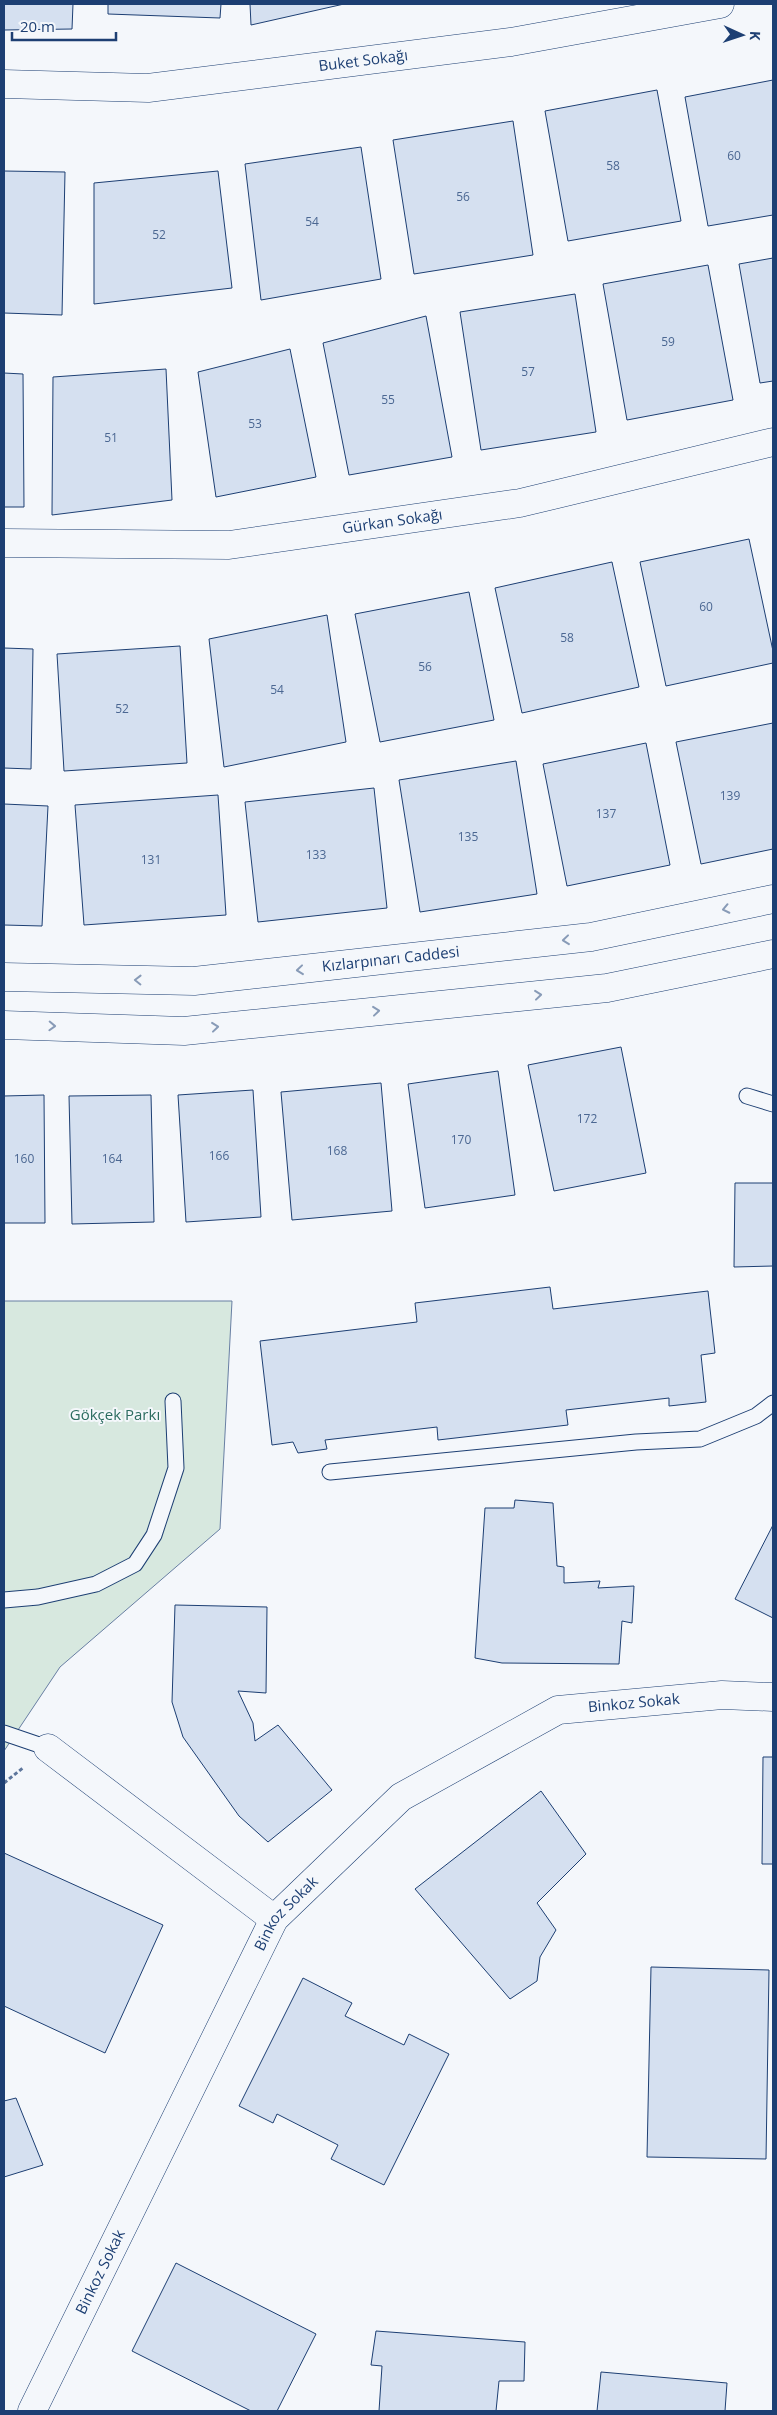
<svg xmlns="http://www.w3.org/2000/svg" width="777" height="2415" font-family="'Open Sans',sans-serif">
<rect width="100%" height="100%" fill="#f4f7fb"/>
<polygon fill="#d7e8df" stroke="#687fa3" points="4,1301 232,1301 220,1529 60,1667 4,1751"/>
<g fill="#d5e0f0" stroke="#1d3f73">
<polygon points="4,4 73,4 72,29 4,30"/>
<polygon points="108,4 221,4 220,18 108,14"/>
<polygon points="250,4 344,4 251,25"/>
<polygon points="773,80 773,215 708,226 685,97"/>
<polygon points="657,90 681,221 568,241 545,111"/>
<polygon points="513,121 533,255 414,274 393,140"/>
<polygon points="361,147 381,279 261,300 245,164"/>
<polygon points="4,171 65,172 62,315 4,313"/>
<polygon points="218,171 232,288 94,304 94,183"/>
<polygon points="773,258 773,381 760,383 739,264"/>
<polygon points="708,265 733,400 627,420 603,284"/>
<polygon points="575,294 596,432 481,450 460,312"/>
<polygon points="426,316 452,457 349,475 323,343"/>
<polygon points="290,349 316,477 216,497 198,372"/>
<polygon points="166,369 172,500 52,515 53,377"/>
<polygon points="4,373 23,374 24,507 4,507"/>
<polygon points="749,539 773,651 773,663 666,686 640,562"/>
<polygon points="612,562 639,687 522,713 495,588"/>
<polygon points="469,592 494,720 380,742 355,614"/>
<polygon points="327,615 346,742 224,767 209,639"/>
<polygon points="180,646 187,763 64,771 57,654"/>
<polygon points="4,648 33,649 31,769 4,768"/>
<polygon points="773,723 773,849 701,864 676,742"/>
<polygon points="646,743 670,865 567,886 543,764"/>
<polygon points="516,761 537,894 420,912 399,780"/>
<polygon points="374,788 387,908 258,922 245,802"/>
<polygon points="218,795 226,915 84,925 75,805"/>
<polygon points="4,804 48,806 42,926 4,925"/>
<polygon points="621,1047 646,1173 554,1191 528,1065"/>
<polygon points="498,1071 515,1195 425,1208 408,1084"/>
<polygon points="381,1083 392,1211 292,1220 281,1092"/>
<polygon points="253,1090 261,1217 186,1222 178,1095"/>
<polygon points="44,1095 45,1223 4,1223 4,1096"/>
<polygon points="151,1095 154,1222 72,1224 69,1096"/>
<polygon points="735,1183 773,1183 773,1266 734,1267"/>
<polygon points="550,1287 553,1309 708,1291 715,1353 701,1355 706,1402 669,1406 669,1398 566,1410 568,1425 438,1440 437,1427 325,1440 327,1449 298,1453 293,1442 272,1445 260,1341 417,1322 415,1303"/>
<polygon points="515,1500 553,1503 557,1566 564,1567 564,1583 600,1581 598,1588 634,1586 632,1623 622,1621 619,1664 502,1663 475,1658 485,1508 514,1508"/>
<polygon points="773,1525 773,1618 735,1599"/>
<polygon points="175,1605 267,1607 266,1693 238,1691 253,1723 255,1741 278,1725 332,1790 268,1842 239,1816 183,1737 172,1702"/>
<polygon points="763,1757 773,1757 773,1864 762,1864"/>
<polygon points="541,1791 586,1854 537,1903 556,1930 540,1957 537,1981 510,1999 415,1889"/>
<polygon points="4,1853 163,1925 105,2053 4,2006"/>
<polygon points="651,1967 769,1970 766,2159 647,2157"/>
<polygon points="303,1978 352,2003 345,2016 404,2045 409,2034 449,2054 384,2185 331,2159 338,2145 277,2114 273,2123 239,2106"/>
<polygon points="16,2098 43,2165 4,2177 4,2101"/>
<polygon points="176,2263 316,2334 277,2411 251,2411 132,2351"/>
<polygon points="376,2331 525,2342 524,2381 499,2381 496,2411 379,2411 382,2366 371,2365"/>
<polygon points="601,2372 727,2383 725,2411 597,2411"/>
</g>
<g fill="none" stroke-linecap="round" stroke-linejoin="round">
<g stroke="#1d3f73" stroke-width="17">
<g id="lane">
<polyline points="747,1096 773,1104"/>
<polyline points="330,1472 636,1442 700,1439 756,1416 773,1403"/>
<polyline points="4,1600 38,1597 96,1584 135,1564 154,1535 176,1468 173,1401"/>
<polyline points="4,1733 48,1748"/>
</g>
</g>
<g stroke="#1d3f73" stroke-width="29">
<g id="street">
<path id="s1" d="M 4,84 L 148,88 L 511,42 L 720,4"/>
<path id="s2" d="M 4,543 L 229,545 L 520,503 L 773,442"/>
<polyline points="48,1748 274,1919"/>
<path id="s3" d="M 32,2411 L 274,1919 L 401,1797 L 558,1710 L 722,1695 L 773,1697"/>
</g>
</g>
<g stroke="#1d3f73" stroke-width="29">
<g id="primary">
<path id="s4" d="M 4,977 L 194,981 L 591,937 L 773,899"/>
<polyline points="4,1025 184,1031 607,988 773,954"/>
</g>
</g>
<polyline stroke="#5e769c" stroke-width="3" stroke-dasharray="4 2.5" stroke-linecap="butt" points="4,1783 24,1767"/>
<use href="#lane" stroke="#f4f7fb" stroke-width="15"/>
<use href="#street" stroke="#f4f7fb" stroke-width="28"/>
<use href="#primary" stroke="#f4f7fb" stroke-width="28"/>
</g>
<defs><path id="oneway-chevron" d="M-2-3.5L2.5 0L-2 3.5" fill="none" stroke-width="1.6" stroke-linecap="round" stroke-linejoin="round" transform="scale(1.25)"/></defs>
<g stroke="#889bb7">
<use href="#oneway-chevron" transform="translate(726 909) rotate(168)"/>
<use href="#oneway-chevron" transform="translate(566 940) rotate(174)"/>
<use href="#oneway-chevron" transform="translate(300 970) rotate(174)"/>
<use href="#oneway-chevron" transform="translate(138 980) rotate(-179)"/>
<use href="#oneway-chevron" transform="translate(538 995) rotate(-6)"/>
<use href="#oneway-chevron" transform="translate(376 1011) rotate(-6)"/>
<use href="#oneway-chevron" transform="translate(52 1026) rotate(2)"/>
<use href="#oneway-chevron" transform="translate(215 1027) rotate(-6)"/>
</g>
<g text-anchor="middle" stroke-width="4" stroke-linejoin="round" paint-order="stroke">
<g font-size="12" fill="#4b6792">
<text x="734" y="160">60</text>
<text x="613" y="170">58</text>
<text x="463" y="201">56</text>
<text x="312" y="226">54</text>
<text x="159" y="239">52</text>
<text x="668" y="346">59</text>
<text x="528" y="376">57</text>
<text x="388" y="404">55</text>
<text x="255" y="428">53</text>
<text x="111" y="442">51</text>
<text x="706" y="611">60</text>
<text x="567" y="642">58</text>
<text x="425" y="671">56</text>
<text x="277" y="694">54</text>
<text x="122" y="713">52</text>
<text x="730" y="800">139</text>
<text x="606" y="818">137</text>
<text x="468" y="841">135</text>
<text x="316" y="859">133</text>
<text x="151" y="864">131</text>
<text x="587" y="1123">172</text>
<text x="461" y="1144">170</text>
<text x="337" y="1155">168</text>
<text x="219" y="1160">166</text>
<text x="24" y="1163">160</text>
<text x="112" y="1163">164</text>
</g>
<g font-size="15" fill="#1d3f73" stroke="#f4f7fb">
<text dy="5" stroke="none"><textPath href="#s1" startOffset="361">Buket Sokağı</textPath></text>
<text dy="5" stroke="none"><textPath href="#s2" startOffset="390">Gürkan Sokağı</textPath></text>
<text dy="5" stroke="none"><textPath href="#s4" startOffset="388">Kızlarpınarı Caddesi</textPath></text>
<text dy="5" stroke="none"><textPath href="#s3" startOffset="980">Binkoz Sokak</textPath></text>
<text dy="5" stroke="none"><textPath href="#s3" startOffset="560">Binkoz Sokak</textPath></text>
<text dy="5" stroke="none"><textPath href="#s3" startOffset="155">Binkoz Sokak</textPath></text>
</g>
<g font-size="15" fill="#2c6c60" stroke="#f4f7fb">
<text x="115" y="1420">Gökçek Parkı</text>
</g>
</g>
<rect width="777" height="2415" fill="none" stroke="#1d3f73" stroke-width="10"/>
<g transform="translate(742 35) rotate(93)" stroke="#f4f7fb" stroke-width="4" paint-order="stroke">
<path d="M0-4L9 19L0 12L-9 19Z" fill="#1d3f73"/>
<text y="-8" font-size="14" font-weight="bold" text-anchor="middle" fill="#1d3f73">K</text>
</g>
<path d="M12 32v8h104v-8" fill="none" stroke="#1d3f73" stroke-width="2.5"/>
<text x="20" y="32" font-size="15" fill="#1d3f73" stroke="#f4f7fb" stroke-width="4" paint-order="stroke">20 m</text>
</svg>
